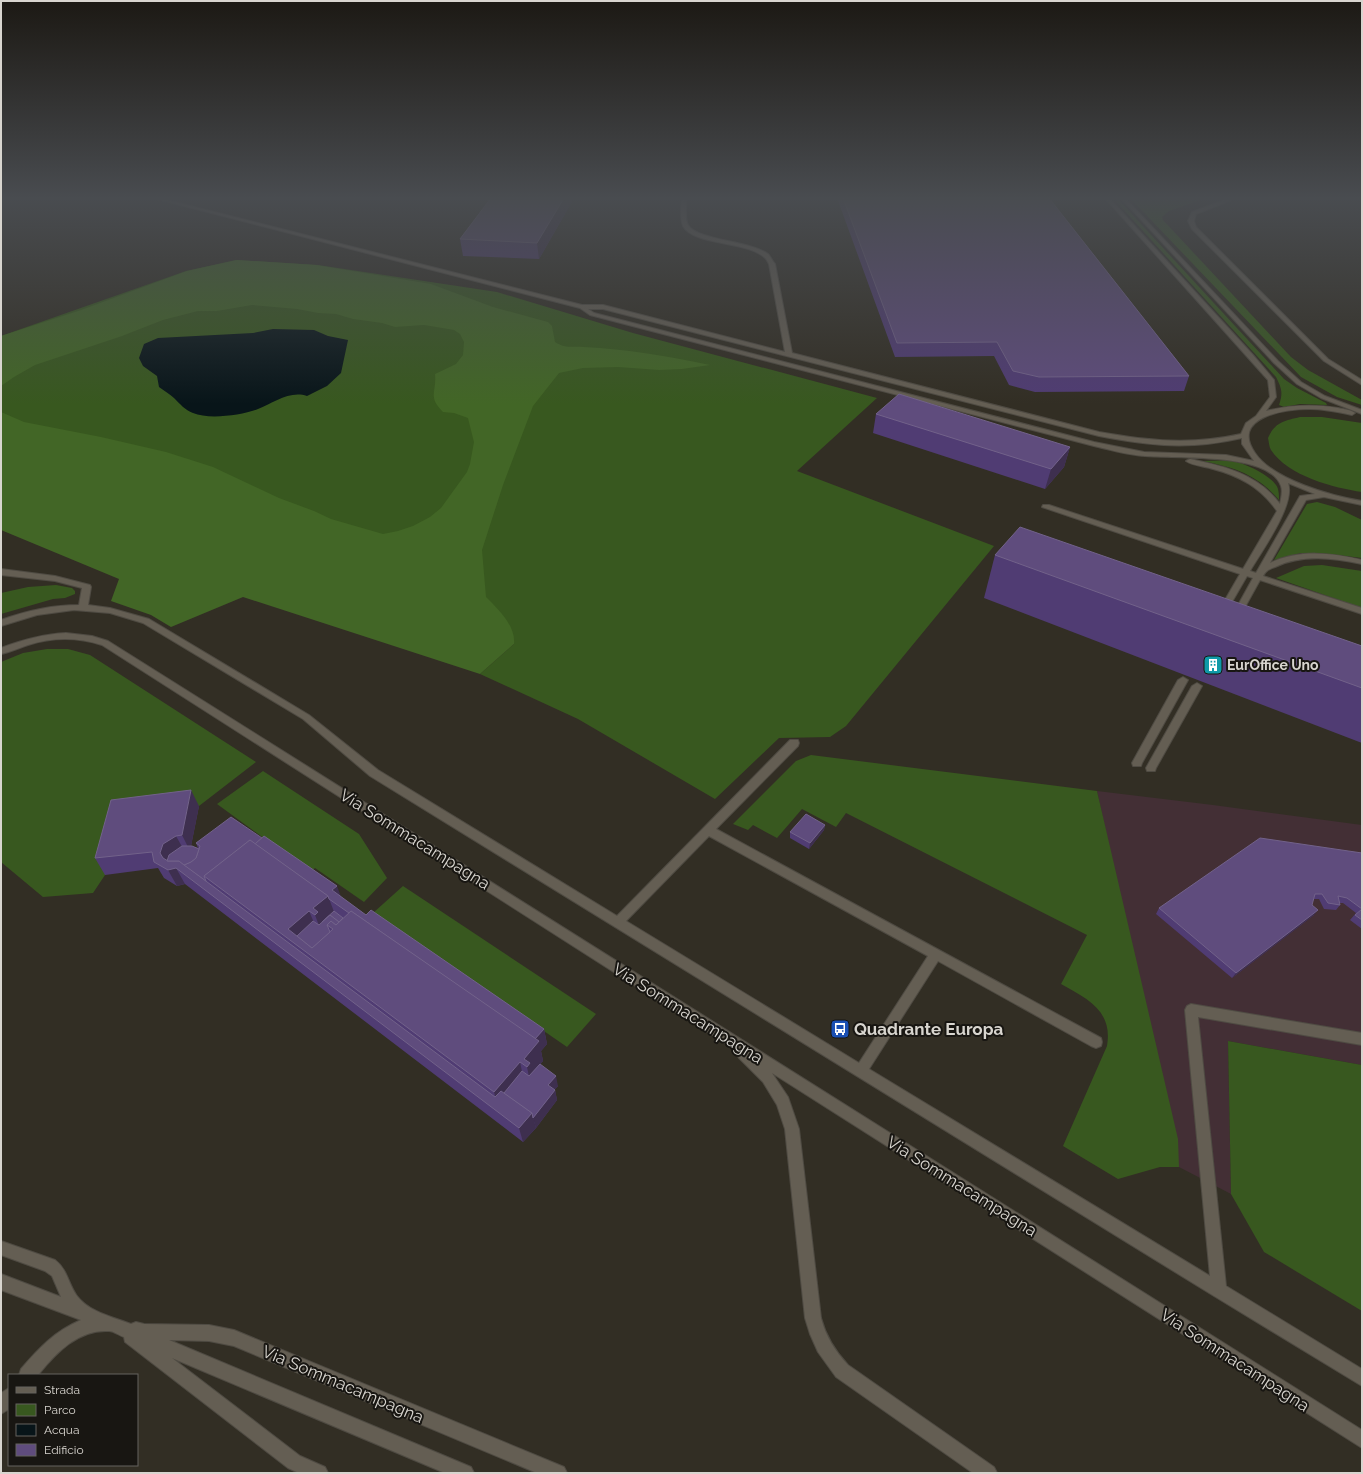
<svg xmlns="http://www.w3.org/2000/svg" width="1363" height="1474" font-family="Raleway,sans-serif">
<rect width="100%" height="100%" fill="#322e24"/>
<polygon fill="#432f35" points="1097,791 1213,805 1362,825 1362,1065 1228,1041 1231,1194 1179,1167"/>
<g fill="#38581f">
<path d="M 1113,198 L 1117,198 L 1284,379 L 1297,388 L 1326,403 L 1327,405 L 1300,404 L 1284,407 L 1279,405 C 1283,393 1282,389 1276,377 Z"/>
<polygon points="1130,198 1207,198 1169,211 1162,217 1163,220 1291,357 1308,370 1362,400 1362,405 1337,397 1301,377"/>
<polygon points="236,260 318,265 497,292 633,333 877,398 797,471 994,546 846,726 830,737 779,738 715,799 578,719 480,674 514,644 1,510 1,336 186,271"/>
<path d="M 1300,417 L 1322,417 L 1362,423 L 1362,492 C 1334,488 1288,476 1271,450 C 1269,447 1269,442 1268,438 C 1275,422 1284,421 1300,417 Z"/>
<path d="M 1202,461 C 1212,461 1223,460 1233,461 C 1246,464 1268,474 1276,485 C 1279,489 1279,495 1279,500 C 1257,474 1233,467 1202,461 Z"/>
<polygon points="1317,502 1335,507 1362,520 1362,558 1337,555 1301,553 1274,560 1307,504"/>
<polygon points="1322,565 1362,571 1362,608 1276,578 1304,566"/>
<polygon points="56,585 72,588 75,591 75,594 65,598 53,599 1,614 1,593 28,587"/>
<polygon points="47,649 68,649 90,655 256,762 199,806 121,816 105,875 93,893 43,897 1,862 1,662 23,653"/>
<path d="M 811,755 L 1097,791 L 1178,1139 L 1179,1167 L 1160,1167 L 1118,1179 L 1063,1146 L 1107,1046 C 1113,1011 1088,999 1061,984 L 1087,935 L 846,813 L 836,827 L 802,809 L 777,838 L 753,825 L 748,830 L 733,824 L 796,761 Z"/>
<polygon points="263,771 359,834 387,878 364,902 315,868 310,872 217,804"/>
<polygon points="403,886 596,1014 567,1047 373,913"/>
<polygon points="1228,1041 1362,1065 1362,1311 1264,1252 1231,1194"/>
</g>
<path fill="#426626" d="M 237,260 L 316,265 L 431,284 L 493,307 L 548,322 L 552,326 L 555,342 C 566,349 572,346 584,347 C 627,349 668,356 710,365 L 682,369 L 659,370 L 618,367 L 583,368 L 559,373 L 533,406 L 503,485 L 482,550 L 486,597 C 498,609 516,626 514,644 L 480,674 L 243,597 L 171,627 L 151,615 L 111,601 L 119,579 L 1,530 L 1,412 L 24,422 L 101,437 L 166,452 L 213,467 L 279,498 L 314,511 L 331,519 L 383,534 L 398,531 L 413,526 L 430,517 L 441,508 L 467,472 L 470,464 L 474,442 L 468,418 L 454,413 L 443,412 C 427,396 437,392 435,374 L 456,364 L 463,355 L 464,342 L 460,334 L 454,330 L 424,325 L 395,327 L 382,323 L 353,319 L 336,314 L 318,313 L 297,309 L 252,305 L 217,311 L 198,311 L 163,320 L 122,336 L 35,365 L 14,377 L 1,386 L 1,336 L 81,310 L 187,271 Z"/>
<path fill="#081519" d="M 273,329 L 314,330 L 328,336 L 348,340 L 341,373 L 327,386 L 307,396 C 290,390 273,403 258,409 C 243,415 209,420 193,413 C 185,410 180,404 174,398 C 170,394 164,391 159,387 L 157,376 L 143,366 L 139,358 L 144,344 L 158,338 L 253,333 Z"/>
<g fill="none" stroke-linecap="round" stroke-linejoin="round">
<g stroke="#4f4b43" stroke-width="2">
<g id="minor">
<path d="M 153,198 L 159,198 L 582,305 L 603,305 L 785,352 L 769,264 C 768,262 766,258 764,257 C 746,241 693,245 683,226 C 680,218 681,206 682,198 L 686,198 C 687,206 684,217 688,225 C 696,240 751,241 768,254 C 771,257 772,261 775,264 L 792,353 L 1099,432 C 1149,441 1191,445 1241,434 L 1246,423 L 1256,416 L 1270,397 L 1268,380 L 1105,198 L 1109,198 L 1253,355 L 1274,380 L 1276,397 L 1266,411 C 1290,405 1313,404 1338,408 C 1343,409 1351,410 1355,413 L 1352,415 C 1338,412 1324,409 1310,409 C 1285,409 1230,417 1255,453 C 1273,480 1332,496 1362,501 L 1362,505 L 1324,497 L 1306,500 L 1270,563 C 1299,549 1332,553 1362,560 L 1362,564 C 1333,558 1303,554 1275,567 C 1270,569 1266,570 1263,576 L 1362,608 L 1362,614 L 1260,580 L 1239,618 L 1233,618 L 1232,616 L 1253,578 L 1247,576 L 1225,614 L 1219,614 L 1218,612 L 1240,574 L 1042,507 L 1043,505 L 1049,505 L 1243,569 L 1277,511 C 1261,488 1240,476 1213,469 C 1205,466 1193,466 1186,461 L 1190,459 C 1224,466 1258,474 1280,504 C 1281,498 1283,492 1281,486 C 1270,452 1175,459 1145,456 C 1128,455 1111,450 1094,446 L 590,315 L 580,308 ZM 588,309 L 603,309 L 1099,436 C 1151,446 1190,450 1242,438 L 1242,444 L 1254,461 L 1226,455 L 1144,452 L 1094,442 L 594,313 ZM 1288,483 L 1315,494 L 1300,496 L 1256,573 L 1250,571 C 1261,552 1296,504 1288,483 Z"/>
<polygon points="1121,198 1125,198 1278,361 1301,382 1325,396 1362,410 1362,414 1321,398 1297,384 1274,363"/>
<polygon points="1229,198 1234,198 1224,203 1196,214 1194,221 1196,227 1328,359 1362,380 1362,385 1324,361 1192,229 1188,221 1192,212"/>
<path d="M 1,569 L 55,576 L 90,585 L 91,587 L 88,605 L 110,608 L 149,619 L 309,715 L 378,770 L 617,916 L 790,740 L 798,740 L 799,743 L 798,746 L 716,829 L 1101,1038 L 1102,1042 L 1101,1046 L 1096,1048 L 1091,1046 L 938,961 L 869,1069 L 1210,1276 L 1185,1010 L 1187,1006 L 1191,1004 L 1362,1033 L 1362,1045 L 1198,1017 L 1226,1286 L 1362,1369 L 1362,1386 L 1214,1296 L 370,776 L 303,719 L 143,623 L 110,613 L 74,610 L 37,615 L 1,626 L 1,620 C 26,611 52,605 79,605 L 82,588 L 55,581 L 1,575 ZM 709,836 L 928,956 L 859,1063 L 626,921 Z"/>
<path d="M 66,633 L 92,636 L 108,641 L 1362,1430 L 1362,1448 L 772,1073 L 788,1097 L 799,1129 L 821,1318 C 826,1337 835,1351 848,1365 L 994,1467 L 997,1473 L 973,1473 L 836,1377 L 818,1352 L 810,1334 L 805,1318 L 785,1129 L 777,1105 L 763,1082 L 739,1058 L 737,1054 L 739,1052 L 102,645 C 77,637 53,637 28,645 C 19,648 10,652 1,654 L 1,648 C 22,640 43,634 66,633 Z"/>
<polygon points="1183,677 1188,680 1142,763 1141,766 1133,766 1132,763 1178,680"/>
<polygon points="1197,683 1202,686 1156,768 1155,771 1147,771 1146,768 1192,686"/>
<path d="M 1,1241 L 55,1260 C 68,1270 68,1284 77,1296 C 89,1312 113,1317 131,1324 L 136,1322 L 144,1324 L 209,1325 L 234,1330 L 564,1467 L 567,1473 L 537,1473 L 234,1346 L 209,1341 L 169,1340 L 471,1467 L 474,1473 L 445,1473 L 172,1358 L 300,1456 L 325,1467 L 328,1473 L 299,1473 L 288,1468 L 125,1342 L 124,1337 C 120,1336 114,1331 109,1331 C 78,1329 56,1353 38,1375 L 19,1375 L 21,1369 C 39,1348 55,1331 81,1320 L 1,1290 L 1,1274 L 61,1297 L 52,1276 L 45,1271 L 1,1255 Z"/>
<polygon points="9,1388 9,1409 1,1414 1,1393"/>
</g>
</g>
<use href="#minor" fill="#645e53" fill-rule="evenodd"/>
</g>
<g fill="#503c73">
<polygon points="491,198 574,198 539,259 463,256 460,239"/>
<polygon points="837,198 1049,198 1189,376 1184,391 1035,392 1009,385 994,356 895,357"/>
<polygon points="876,414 1070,447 1064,467 1045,489 873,433"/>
<polygon points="995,555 1362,646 1362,743 984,598"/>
<polygon points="199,806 191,846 198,848 196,843 341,897 366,915 544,1029 547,1044 541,1051 543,1061 540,1064 558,1086 555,1089 555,1090 557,1100 536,1128 523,1142 185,884 177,886 164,878 158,868 105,875 95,858"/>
<polygon points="825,825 824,830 809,849 790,838 790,832"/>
<polygon points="1362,853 1362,929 1350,920 1356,913 1343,903 1339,903 1340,905 1336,910 1324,909 1319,899 1313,899 1312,905 1314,915 1232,978 1156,914 1159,908"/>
</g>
<g fill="#3e2f4f">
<polygon points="564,198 574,198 539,259 537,243"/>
<polygon points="1070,447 1064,467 1045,489 1051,469"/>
<polygon points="191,790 199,806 190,851 182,835"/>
<polygon points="825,825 824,830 809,849 810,843"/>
<polygon points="176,836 185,852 169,869 160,853 163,844"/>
<polygon points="176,868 185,884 177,886 168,870"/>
<polygon points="337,886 343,902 332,890"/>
<polygon points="328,896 336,917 324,927 323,936 315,915 313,908"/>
<polygon points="1318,910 1314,915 1232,978 1236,973"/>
<polygon points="309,911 318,932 302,946 288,929"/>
<polygon points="544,1029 547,1044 541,1051 543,1061 532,1073 531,1086 527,1067 524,1059 533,1041"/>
<polygon points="520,1062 524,1081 499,1111 494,1092"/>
<polygon points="556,1076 558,1086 550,1095 548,1085"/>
<polygon points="555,1090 557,1100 536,1128 533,1118"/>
<polygon points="532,1113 536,1128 523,1142 519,1128"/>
</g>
<g fill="#5f4c7d" stroke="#72628a">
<polygon points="491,198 564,198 537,243 460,239"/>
<polygon points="843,198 1049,198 1189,376 1039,377 1013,371 997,342 897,343"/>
<polygon points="899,394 1070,447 1051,469 876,414"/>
<polygon points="1020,527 1362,646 1362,688 995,555"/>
<polygon points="191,790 182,835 176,836 163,844 160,853 163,858 168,861 179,861 495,1097 501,1091 532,1113 519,1128 176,868 168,870 154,862 152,852 95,858 111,800"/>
<polygon points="806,814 825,825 810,843 790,832"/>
<polygon points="231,817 262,838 255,844 250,840 204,876 206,881 184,865 191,862 196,858 200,846 196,843"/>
<polygon points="264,836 337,886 332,890 366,915 371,910 544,1029 535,1039 351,911 349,913 329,899 328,896 255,844"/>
<polygon points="1260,838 1362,853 1362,920 1355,915 1362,909 1347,898 1338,896 1340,905 1328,903 1322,894 1315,894 1312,905 1318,910 1236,973 1159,908"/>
<polygon points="250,840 328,896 313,908 318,912 315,915 309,911 288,929 312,948 333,929 327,925 331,921 336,925 351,911 539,1041 524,1059 530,1063 527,1067 520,1062 494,1092 204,876"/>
<polygon points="182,846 192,846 199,849 196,858 191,862 184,865 179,861 167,861 169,855"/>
<polygon points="334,911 343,918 339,922 330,915 322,922"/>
<polygon points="330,915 339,922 336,925 331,921 327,925 330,932 312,948 297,936 313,921 319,925"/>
<polygon points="540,1064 556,1076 548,1085 555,1090 533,1118 532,1113 504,1093 522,1071 529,1076"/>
</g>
<linearGradient id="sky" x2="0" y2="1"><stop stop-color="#1c1914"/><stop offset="0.49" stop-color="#494c50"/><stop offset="1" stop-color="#494c50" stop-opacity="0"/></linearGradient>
<rect width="1363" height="404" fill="url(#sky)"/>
<defs>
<g id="building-square" transform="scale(1)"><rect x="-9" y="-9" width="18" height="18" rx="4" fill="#0f9aa8" stroke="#181612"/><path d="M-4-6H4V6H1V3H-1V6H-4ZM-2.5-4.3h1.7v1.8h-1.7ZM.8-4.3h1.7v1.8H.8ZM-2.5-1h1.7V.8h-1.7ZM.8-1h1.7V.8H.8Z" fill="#fff"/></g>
<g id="bus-square" transform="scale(1)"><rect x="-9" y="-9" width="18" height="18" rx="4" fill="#1a4fb4" stroke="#181612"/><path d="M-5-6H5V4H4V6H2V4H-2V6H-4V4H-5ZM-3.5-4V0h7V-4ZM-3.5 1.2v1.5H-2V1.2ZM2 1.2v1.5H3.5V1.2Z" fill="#fff"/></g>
</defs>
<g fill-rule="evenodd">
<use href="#building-square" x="1213" y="665"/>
<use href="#bus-square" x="840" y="1029"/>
</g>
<g text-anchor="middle" stroke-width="4" stroke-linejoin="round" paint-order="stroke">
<g font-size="14" font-weight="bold" fill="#d8d5cf" stroke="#181612" text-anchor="start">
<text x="1227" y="670">EurOffice Uno</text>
</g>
<g font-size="17" fill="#d8d5cf" stroke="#181612">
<text transform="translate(415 839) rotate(32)" y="6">Via Sommacampagna</text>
<text transform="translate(688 1013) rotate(32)" y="6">Via Sommacampagna</text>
<text transform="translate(962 1186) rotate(32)" y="6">Via Sommacampagna</text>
<text transform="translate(1235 1360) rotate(33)" y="6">Via Sommacampagna</text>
<text transform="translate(343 1384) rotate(23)" y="6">Via Sommacampagna</text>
</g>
<g font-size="17" font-weight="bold" fill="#d8d5cf" stroke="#181612" text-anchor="start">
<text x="854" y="1035">Quadrante Europa</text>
</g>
</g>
<rect width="1363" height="1474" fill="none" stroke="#d8d5cf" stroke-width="4"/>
<rect x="8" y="1374" width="130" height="92" fill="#181612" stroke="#65625e"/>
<rect x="16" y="1387" width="20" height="6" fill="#645e53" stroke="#65625e"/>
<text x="44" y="1394" font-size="12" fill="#d8d5cf">Strada</text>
<rect x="16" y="1404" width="20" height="12" fill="#38581f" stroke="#65625e"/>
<text x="44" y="1414" font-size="12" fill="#d8d5cf">Parco</text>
<rect x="16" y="1424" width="20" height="12" fill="#081519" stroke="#65625e"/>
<text x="44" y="1434" font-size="12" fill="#d8d5cf">Acqua</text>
<rect x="16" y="1444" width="20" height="12" fill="#5f4c7d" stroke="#65625e"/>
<text x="44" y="1454" font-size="12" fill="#d8d5cf">Edificio</text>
</svg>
